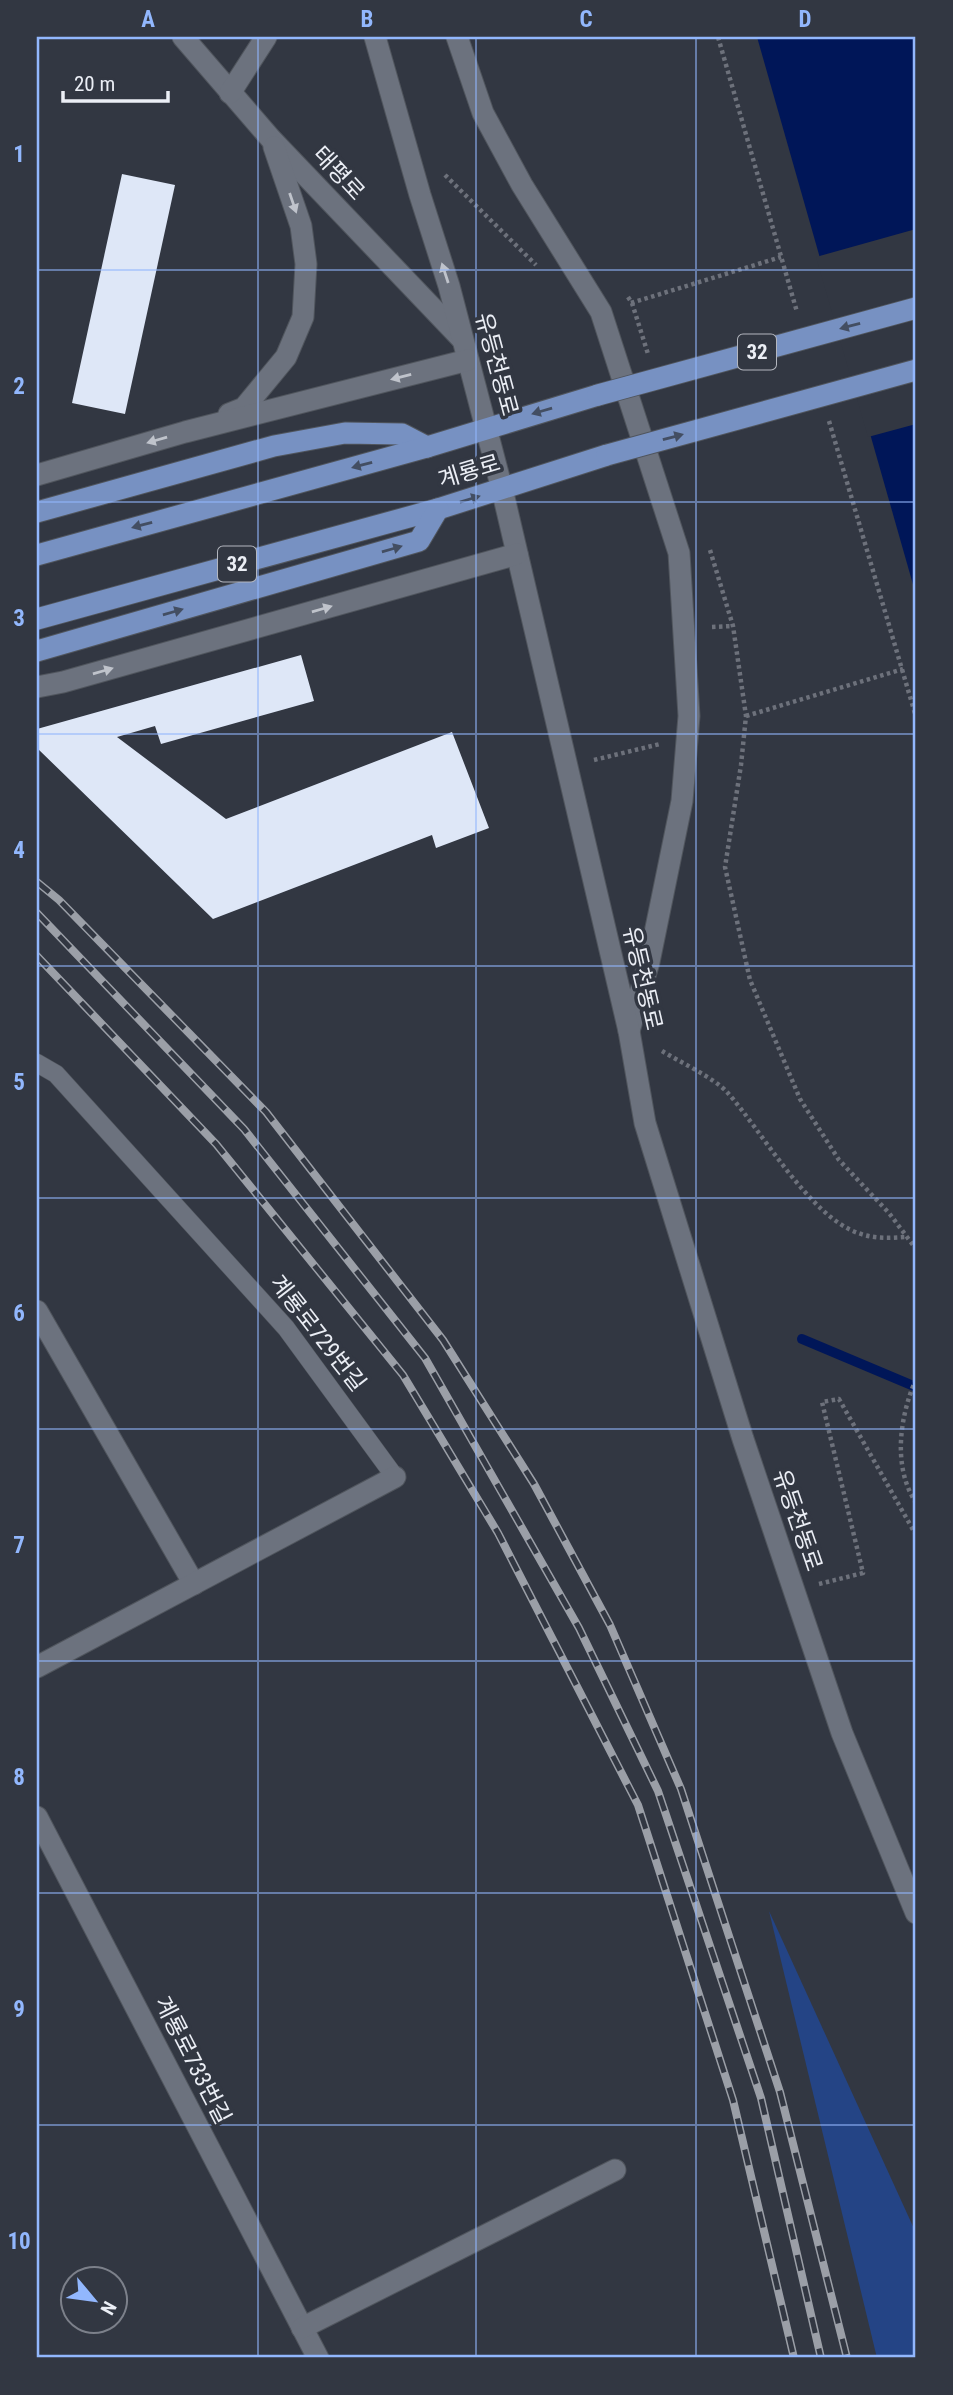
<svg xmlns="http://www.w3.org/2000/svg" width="953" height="2395" font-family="'Roboto Condensed','Noto Sans KR',sans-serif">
<rect width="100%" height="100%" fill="#323742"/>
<polygon fill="#244485" points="769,1911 916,2233 916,2358 877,2358"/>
<polygon fill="#001658" points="757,37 916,37 916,595"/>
<polygon fill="#323742" points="916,229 916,424 868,437 816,257"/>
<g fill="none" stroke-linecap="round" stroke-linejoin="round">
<polyline stroke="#001658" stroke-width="10" points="802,1339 916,1387"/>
</g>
<g fill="#dee7f7">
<polygon points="122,174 175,185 125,414 72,403"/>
<polygon points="301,655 314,701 161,744 155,726 117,737 226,819 452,732 489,828 436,848 432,835 213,919 37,748 37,729"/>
</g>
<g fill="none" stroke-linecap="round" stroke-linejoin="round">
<g stroke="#50555d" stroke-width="19">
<polyline id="lane" points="37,1063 56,1074 286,1328 395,1477"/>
</g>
<g stroke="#50555d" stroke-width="23">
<g id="street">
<polyline points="457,37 483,113 522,185 601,312 679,553 689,716 682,801 649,962 629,1031"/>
<polyline points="37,1311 194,1584"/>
<polyline points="37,1667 395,1477"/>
<polyline points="37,1817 318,2358"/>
<polyline points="302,2328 615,2170"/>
</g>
</g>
<g stroke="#50555d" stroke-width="23">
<g id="secondary">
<polyline points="183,37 271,139 461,338"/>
<polyline points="375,37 420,195 449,286 502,489 629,1031 645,1123 743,1439 842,1733 916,1913"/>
<polyline points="230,93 266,37"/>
<polyline points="229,414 244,408 286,357 303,317 306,264 301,226 274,147"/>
<polyline points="37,475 185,432 468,360"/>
<polyline points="37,687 63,682 517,554"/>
</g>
</g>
<g stroke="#50555d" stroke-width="23">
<g id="primary">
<polyline points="37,512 274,446 345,433 402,434 427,447"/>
<polyline points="37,555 427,447 598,395"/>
<polyline points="37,619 438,509 607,455"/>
<polyline points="37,651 419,541 438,509"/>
</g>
</g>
<g stroke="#6d717b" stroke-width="4.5" stroke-dasharray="3.5 3.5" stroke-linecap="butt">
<polyline points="718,37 797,312"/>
<polyline points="445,175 536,265"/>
<polyline points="628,297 632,303 648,354"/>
<polyline points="631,303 781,257"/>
<polyline points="829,421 916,717"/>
<polyline points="710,550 733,626 746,716 741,765 725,867 750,980 800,1099 839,1160 889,1213 916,1249"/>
<polyline points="712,627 733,626"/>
<polyline points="746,716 903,669"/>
<polyline points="594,760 660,744"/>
<path d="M 662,1051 C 680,1062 714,1078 727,1092 C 762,1131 809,1216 858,1233 C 874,1239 889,1238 906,1237"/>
<path d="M 916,1379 C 900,1416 892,1466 916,1503"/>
<polyline points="819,1584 863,1573 822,1402 839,1399 916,1535"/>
</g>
<use href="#lane" stroke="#6c727e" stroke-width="18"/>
<use href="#street" stroke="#6c727e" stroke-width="21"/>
<use href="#secondary" stroke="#6c727e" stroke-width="21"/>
<use href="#primary" stroke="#7791c2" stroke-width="21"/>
<g stroke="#9b9fa7" stroke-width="8">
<g id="rail">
<polyline points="37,882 59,900 266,1112 443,1340 534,1484 610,1625 681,1789 780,2092 847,2358"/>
<polyline points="37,913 244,1129 425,1358 579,1628 658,1791 761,2098 821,2358"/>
<polyline points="37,956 216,1144 403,1375 498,1533 638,1805 733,2100 794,2358"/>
</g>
</g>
<use href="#rail" stroke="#323742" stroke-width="5" stroke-dasharray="16" stroke-linecap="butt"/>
<g stroke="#50555d" stroke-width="23" stroke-linecap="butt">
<g id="primary-bridge">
<polyline points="598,395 916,308"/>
<polyline points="607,455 916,370"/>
</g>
</g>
<use href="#primary-bridge" stroke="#7791c2" stroke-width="21"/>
</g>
<defs><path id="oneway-solid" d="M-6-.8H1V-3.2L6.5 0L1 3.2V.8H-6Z" transform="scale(1.75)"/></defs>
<g fill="#bfc3cb">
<use href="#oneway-solid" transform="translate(293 203) rotate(71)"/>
<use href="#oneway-solid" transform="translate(445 273) rotate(-108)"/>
<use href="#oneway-solid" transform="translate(401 377) rotate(166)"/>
<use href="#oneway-solid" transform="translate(157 440) rotate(164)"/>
<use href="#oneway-solid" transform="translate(322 609) rotate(-16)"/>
<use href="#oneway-solid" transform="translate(103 671) rotate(-16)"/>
</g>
<g fill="#434e62">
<use href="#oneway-solid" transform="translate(850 326) rotate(165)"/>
<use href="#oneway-solid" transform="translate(542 411) rotate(164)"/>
<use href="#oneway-solid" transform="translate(673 437) rotate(-15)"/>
<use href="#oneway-solid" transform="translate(362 465) rotate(165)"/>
<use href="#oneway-solid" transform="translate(470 499) rotate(-17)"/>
<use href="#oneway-solid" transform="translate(142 525) rotate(165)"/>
<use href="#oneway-solid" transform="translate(392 549) rotate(-16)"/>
<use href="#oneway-solid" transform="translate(173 612) rotate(-16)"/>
</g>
<path fill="none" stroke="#92b7fd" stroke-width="2" stroke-opacity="0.55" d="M 258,37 L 258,2358M 476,37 L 476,2358M 696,37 L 696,2358M 37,270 L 916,270M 37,502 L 916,502M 37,734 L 916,734M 37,966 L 916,966M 37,1198 L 916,1198M 37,1429 L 916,1429M 37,1661 L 916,1661M 37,1893 L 916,1893M 37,2125 L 916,2125"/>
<g text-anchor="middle" stroke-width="7" stroke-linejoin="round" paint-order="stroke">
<g fill="#323742" stroke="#b4b7bf" stroke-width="2">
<rect x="738" y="334.5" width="38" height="35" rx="5"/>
<rect x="218" y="546.5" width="38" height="35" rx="5"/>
</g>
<g font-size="21" font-weight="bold" fill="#ebeef5">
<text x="757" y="359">32</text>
<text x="237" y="571">32</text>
</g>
<g font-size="23" fill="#ebeef5" stroke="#323742">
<text transform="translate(339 173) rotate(47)" y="8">태평로</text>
<text transform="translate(497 364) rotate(75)" y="8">유등천동로</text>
<text transform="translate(469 471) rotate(-17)" y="8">계룡로</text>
<text transform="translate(643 978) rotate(77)" y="8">유등천동로</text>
<text transform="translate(318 1333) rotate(52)" y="8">계룡로729번길</text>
<text transform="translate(798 1520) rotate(71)" y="8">유등천동로</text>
<text transform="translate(193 2060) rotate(63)" y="8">계룡로733번길</text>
</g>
</g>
<rect width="953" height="2395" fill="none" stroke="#323742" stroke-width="77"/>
<g transform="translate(94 2300) rotate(119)"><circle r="33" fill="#323742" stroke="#7c808a" stroke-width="2"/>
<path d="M0-5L12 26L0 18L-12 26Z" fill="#92b7fd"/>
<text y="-10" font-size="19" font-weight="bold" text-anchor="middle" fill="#ebeef5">N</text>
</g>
<path d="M63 91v10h105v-10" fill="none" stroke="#ebeef5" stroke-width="3.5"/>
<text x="74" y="91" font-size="21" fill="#ebeef5" stroke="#323742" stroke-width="5" paint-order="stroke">20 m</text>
<rect x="38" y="38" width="876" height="2318" fill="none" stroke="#92b7fd" stroke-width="2.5"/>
<g font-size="23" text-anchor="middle" font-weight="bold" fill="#92b7fd">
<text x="148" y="27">A</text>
<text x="367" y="27">B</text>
<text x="586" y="27">C</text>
<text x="805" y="27">D</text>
<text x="19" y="162">1</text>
<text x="19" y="394">2</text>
<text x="19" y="626">3</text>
<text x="19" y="858">4</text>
<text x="19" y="1090">5</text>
<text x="19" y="1321">6</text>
<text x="19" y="1553">7</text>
<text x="19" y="1785">8</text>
<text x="19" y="2017">9</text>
<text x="19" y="2249">10</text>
</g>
</svg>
